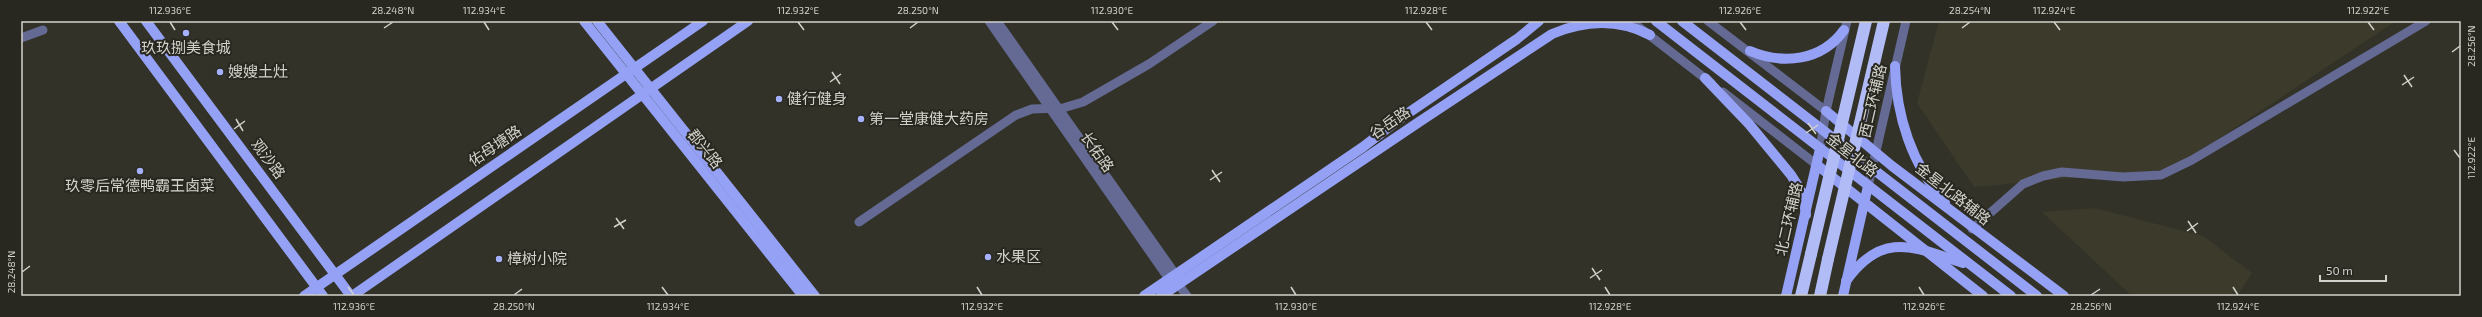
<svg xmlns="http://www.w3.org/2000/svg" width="2482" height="317" font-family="'Exo 2','Noto Sans SC',sans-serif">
<rect width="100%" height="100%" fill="#323229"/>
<g fill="#3b3a2b">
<polygon points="1939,21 2396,21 2173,169 1974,187 1917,103"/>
<polygon points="2094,208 2203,236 2252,273 2237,296 2132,296 2042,212"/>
</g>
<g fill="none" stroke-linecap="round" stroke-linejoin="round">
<g stroke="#646a93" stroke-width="9">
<polyline points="989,21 1169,279 1178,284 1187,296"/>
<polyline points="997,21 1178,278"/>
<polyline points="1631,21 1711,83"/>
<polyline points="1708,21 1826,111"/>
<polyline points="21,38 43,30"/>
<polyline points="1723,92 1817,165"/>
<polyline points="1820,149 1826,111 1847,21"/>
<polyline points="1868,186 1906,21"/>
<polyline points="859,222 1016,115 1032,109 1063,108 1083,102 1149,64 1213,21"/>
<polyline points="1972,229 2023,184 2043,176 2062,172 2123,177 2161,175 2192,160 2426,21"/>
</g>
<g stroke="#95a1f4" stroke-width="10">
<polyline points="119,21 323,296"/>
<polyline points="146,21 351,296"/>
<polyline points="584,21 803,296"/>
<polyline points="597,21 815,296"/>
<polyline points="1656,21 2011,296"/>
<polyline points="1682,21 2037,296"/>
<path d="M 1750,51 C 1783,65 1822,61 1844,30"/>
<path d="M 1895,66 C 1896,116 1912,165 1945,202"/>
<polyline points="1705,78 1749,124 1791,175 1803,194 1806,215"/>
<polyline points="1826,111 1892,166 2064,296"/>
<polyline points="1817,165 1983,296"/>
<path d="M 1846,281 C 1883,230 1913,247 1963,263"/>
<polyline points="304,296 703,21"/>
<polyline points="352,296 748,21"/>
<polyline points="1144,296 1363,147 1398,120 1517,39 1539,21"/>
<path d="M 1161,296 L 1419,122 L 1552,34 C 1585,20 1619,19 1650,35"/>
<polyline points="1786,296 1820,149"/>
<polyline points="1843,296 1868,186"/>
</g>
<g stroke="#b1bcf7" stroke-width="12">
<polyline points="1801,296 1811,254"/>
<polyline points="1820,296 1828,259"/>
</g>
<g stroke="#b1bcf7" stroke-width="12">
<polyline points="1811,254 1866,21"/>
<polyline points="1828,259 1884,21"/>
</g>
</g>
<path fill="none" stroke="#d2d2cc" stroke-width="1.5" d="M 170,22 L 175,30M 484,22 L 489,30M 798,22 L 804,30M 1112,22 L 1118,30M 1426,22 L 1432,30M 1740,22 L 1746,30M 2054,22 L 2060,30M 2368,22 L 2374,30M 384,28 L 393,22M 910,28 L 918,22M 1962,28 L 1970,22M 2452,52 L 2460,46M 832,72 L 840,84M 2404,75 L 2412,87M 830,82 L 841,74M 2402,85 L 2414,77M 236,119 L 243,131M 1808,123 L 1816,134M 234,129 L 245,121M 1806,133 L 1818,125M 2454,150 L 2460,158M 1212,170 L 1220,182M 1210,180 L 1222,172M 616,218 L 624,229M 2188,221 L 2196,233M 614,227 L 626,220M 2187,231 L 2198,223M 1592,268 L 1600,280M 22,272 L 30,266M 1590,278 L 1602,270M 348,287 L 354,295M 662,287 L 668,295M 977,287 L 982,295M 1291,287 L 1296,295M 1605,287 L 1610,295M 1919,287 L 1924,295M 2233,287 L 2238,295M 514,295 L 522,289M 2091,295 L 2100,289"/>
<g fill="#a5b1fc" stroke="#292820" stroke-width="1.5">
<circle cx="186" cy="33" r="4"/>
<circle cx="220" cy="72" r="4"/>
<circle cx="779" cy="99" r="4"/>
<circle cx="861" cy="119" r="4"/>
<circle cx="140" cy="171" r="4"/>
<circle cx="988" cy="257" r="4"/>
<circle cx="499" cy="259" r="4"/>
</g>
<g text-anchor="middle" stroke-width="4" stroke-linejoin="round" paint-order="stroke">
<g font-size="15" fill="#d2d2cc" stroke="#292820" text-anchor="start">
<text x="186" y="53" text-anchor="middle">玖玖捌美食城</text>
<text x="228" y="77">嫂嫂土灶</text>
<text x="787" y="104">健行健身</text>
<text x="869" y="124">第一堂康健大药房</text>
<text x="140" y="191" text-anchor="middle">玖零后常德鸭霸王卤菜</text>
<text x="996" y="262">水果区</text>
<text x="507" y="264">樟树小院</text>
</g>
<g font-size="15" fill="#d2d2cc" stroke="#292820">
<text transform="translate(1873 101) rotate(-77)" y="5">西二环辅路</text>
<text transform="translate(1390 123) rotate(-34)" y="5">谷岳路</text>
<text transform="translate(495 146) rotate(-34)" y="5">佑母塘路</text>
<text transform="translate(705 149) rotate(51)" y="5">郡兴路</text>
<text transform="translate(1097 152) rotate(55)" y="5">长佑路</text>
<text transform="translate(1852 155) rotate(38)" y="5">金星北路</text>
<text transform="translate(268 159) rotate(53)" y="5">观沙路</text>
<text transform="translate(1953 194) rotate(38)" y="5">金星北路辅路</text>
<text transform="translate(1789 219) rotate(-77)" y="5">北二环辅路</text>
</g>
</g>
<rect width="2482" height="317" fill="none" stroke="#292820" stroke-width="44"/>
<path d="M2320 275v6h66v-6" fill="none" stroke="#d2d2cc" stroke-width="2"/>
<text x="2326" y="275" font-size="12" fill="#d2d2cc" stroke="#292820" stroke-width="3" paint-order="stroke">50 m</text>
<rect x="22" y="22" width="2438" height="273" fill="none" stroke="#d2d2cc" stroke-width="1.5"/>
<g font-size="10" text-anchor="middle" fill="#d2d2cc">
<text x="170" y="14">112.936°E</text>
<text x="393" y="14">28.248°N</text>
<text x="484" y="14">112.934°E</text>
<text x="798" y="14">112.932°E</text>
<text x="918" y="14">28.250°N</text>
<text x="1112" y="14">112.930°E</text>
<text x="1426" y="14">112.928°E</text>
<text x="1740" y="14">112.926°E</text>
<text x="1970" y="14">28.254°N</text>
<text x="2054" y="14">112.924°E</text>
<text x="2368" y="14">112.922°E</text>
<text transform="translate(2471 46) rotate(-90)" y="4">28.256°N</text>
<text transform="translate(2471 158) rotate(-90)" y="4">112.922°E</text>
<text transform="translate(11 272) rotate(-90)" y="4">28.248°N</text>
<text x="354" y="310">112.936°E</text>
<text x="514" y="310">28.250°N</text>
<text x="668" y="310">112.934°E</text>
<text x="982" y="310">112.932°E</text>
<text x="1296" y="310">112.930°E</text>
<text x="1610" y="310">112.928°E</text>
<text x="1924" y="310">112.926°E</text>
<text x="2091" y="310">28.256°N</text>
<text x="2238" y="310">112.924°E</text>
</g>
</svg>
